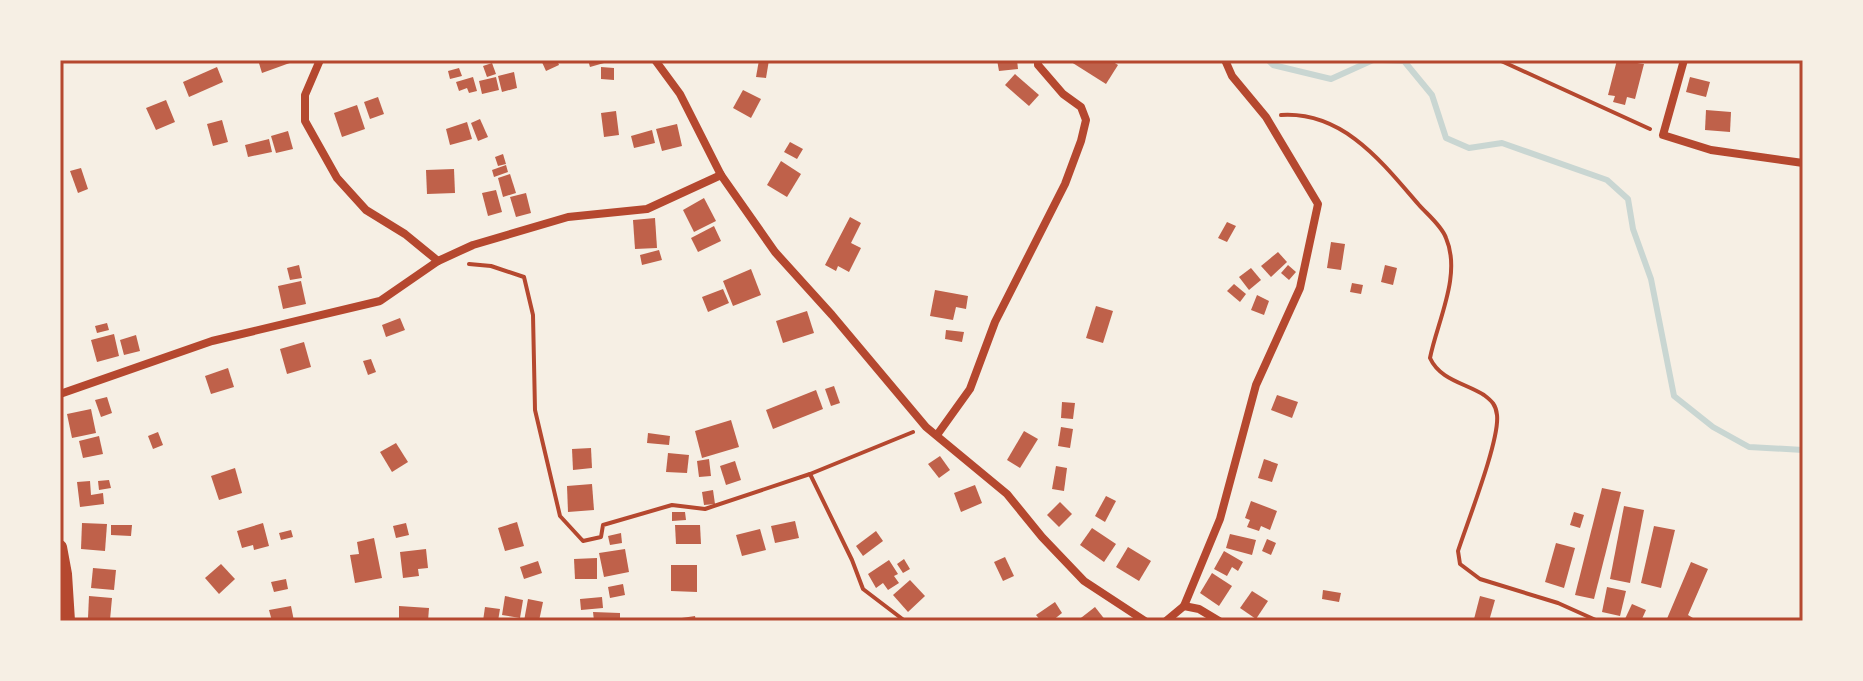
<svg xmlns="http://www.w3.org/2000/svg" width="1863" height="681" font-family="Bitter,serif">
<rect width="100%" height="100%" fill="#f6efe4"/>
<g fill="none" stroke-linecap="round" stroke-linejoin="round">
<g stroke="#c9d6d2" stroke-width="6">
<polyline points="1268,60 1273,65 1331,79 1373,60"/>
<polyline points="1383,60 1404,61 1432,95 1446,138 1469,148 1502,143 1607,180 1628,199 1633,229 1651,279 1674,396 1713,427 1749,447 1803,450"/>
</g>
</g>
<g fill="#bf614a">
<polygon points="258,60 298,60 262,73"/>
<polygon points="541,60 557,60 559,65 546,71"/>
<polygon points="588,60 603,60 604,63 590,67"/>
<polygon points="759,60 769,60 766,78 756,77"/>
<polygon points="997,60 1017,60 1018,69 999,71"/>
<polygon points="1068,60 1110,60 1118,65 1106,84"/>
<polygon points="1617,60 1644,64 1635,99 1627,97 1625,105 1613,102 1615,96 1608,95"/>
<polygon points="492,63 496,74 487,77 483,66"/>
<polygon points="217,67 223,82 189,97 183,82"/>
<polygon points="601,67 614,68 614,80 601,79"/>
<polygon points="459,68 462,76 450,79 448,71"/>
<polygon points="514,72 517,88 502,92 498,76"/>
<polygon points="1015,74 1039,95 1029,106 1005,85"/>
<polygon points="473,77 477,91 469,93 467,88 459,91 456,82"/>
<polygon points="496,77 499,90 482,94 479,81"/>
<polygon points="1690,77 1710,82 1706,97 1686,92"/>
<polygon points="743,90 761,99 751,118 733,108"/>
<polygon points="378,97 384,114 370,119 364,102"/>
<polygon points="166,100 175,122 156,130 146,108"/>
<polygon points="357,105 365,129 342,137 334,113"/>
<polygon points="1706,110 1731,112 1730,132 1705,130"/>
<polygon points="616,111 619,135 604,137 601,113"/>
<polygon points="480,119 488,137 478,141 471,123"/>
<polygon points="222,120 228,142 213,146 207,124"/>
<polygon points="467,122 472,139 450,145 446,129"/>
<polygon points="677,124 682,146 662,151 656,129"/>
<polygon points="652,130 655,143 634,148 631,136"/>
<polygon points="288,131 293,149 276,153 271,136"/>
<polygon points="269,139 272,152 248,157 245,145"/>
<polygon points="790,142 803,149 797,159 784,152"/>
<polygon points="503,154 506,164 498,166 495,157"/>
<polygon points="781,161 801,174 787,197 767,185"/>
<polygon points="506,165 508,172 494,177 492,170"/>
<polygon points="81,168 88,189 78,193 70,171"/>
<polygon points="454,169 455,193 427,194 426,170"/>
<polygon points="510,174 516,193 503,197 498,178"/>
<polygon points="496,190 502,212 488,216 482,193"/>
<polygon points="526,193 531,213 516,217 510,197"/>
<polygon points="704,198 716,221 694,232 683,210"/>
<polygon points="850,217 861,223 851,243 861,248 849,272 838,266 836,271 825,265"/>
<polygon points="655,218 657,248 635,249 633,220"/>
<polygon points="1227,222 1236,226 1227,242 1218,238"/>
<polygon points="714,226 721,241 698,252 691,238"/>
<polygon points="1331,242 1345,244 1341,270 1327,268"/>
<polygon points="659,250 662,260 642,265 640,255"/>
<polygon points="1278,252 1287,262 1271,277 1261,266"/>
<polygon points="299,265 302,278 290,280 287,268"/>
<polygon points="1288,265 1296,272 1289,280 1281,273"/>
<polygon points="1385,265 1397,268 1393,285 1381,282"/>
<polygon points="1251,268 1261,280 1249,290 1239,277"/>
<polygon points="751,269 761,295 733,306 723,281"/>
<polygon points="301,281 306,304 283,309 278,286"/>
<polygon points="1352,283 1363,285 1361,294 1350,292"/>
<polygon points="1234,284 1246,294 1240,302 1227,291"/>
<polygon points="723,289 729,303 708,312 702,297"/>
<polygon points="935,290 968,296 966,309 956,307 953,320 930,316"/>
<polygon points="1257,295 1269,301 1264,315 1251,310"/>
<polygon points="1096,306 1113,311 1103,343 1086,338"/>
<polygon points="807,311 814,333 783,343 776,321"/>
<polygon points="400,318 405,330 386,337 382,325"/>
<polygon points="107,323 109,330 97,333 95,326"/>
<polygon points="946,330 964,332 962,342 945,339"/>
<polygon points="114,334 119,356 97,362 91,340"/>
<polygon points="136,335 140,351 124,355 120,340"/>
<polygon points="304,342 311,367 287,374 280,349"/>
<polygon points="371,359 376,372 368,375 363,361"/>
<polygon points="228,368 234,387 211,394 205,376"/>
<polygon points="834,386 840,403 831,406 825,389"/>
<polygon points="816,390 823,409 773,429 766,410"/>
<polygon points="1277,395 1298,402 1292,418 1271,410"/>
<polygon points="107,397 112,413 101,417 95,400"/>
<polygon points="1062,402 1075,403 1073,419 1061,418"/>
<polygon points="91,409 96,433 72,438 67,414"/>
<polygon points="731,420 739,447 702,458 695,431"/>
<polygon points="1061,427 1073,429 1070,448 1058,446"/>
<polygon points="1024,431 1038,439 1020,468 1007,460"/>
<polygon points="158,432 163,445 153,449 148,436"/>
<polygon points="648,433 670,436 669,445 647,443"/>
<polygon points="99,436 103,454 83,458 79,441"/>
<polygon points="396,443 408,462 392,472 380,452"/>
<polygon points="591,448 592,468 573,470 572,449"/>
<polygon points="668,453 689,455 687,473 666,472"/>
<polygon points="940,456 950,470 939,478 928,464"/>
<polygon points="709,459 711,476 699,477 697,461"/>
<polygon points="1264,459 1278,464 1272,482 1258,478"/>
<polygon points="735,461 741,480 726,485 720,466"/>
<polygon points="1056,466 1067,468 1064,491 1052,489"/>
<polygon points="235,468 242,493 219,500 211,476"/>
<polygon points="109,480 111,488 99,490 98,481"/>
<polygon points="90,481 91,495 103,493 104,504 80,507 77,482"/>
<polygon points="592,484 594,510 568,512 567,486"/>
<polygon points="975,485 982,503 961,512 954,493"/>
<polygon points="1602,488 1621,492 1594,599 1575,595"/>
<polygon points="713,490 715,504 704,505 702,492"/>
<polygon points="1106,496 1116,501 1105,522 1095,516"/>
<polygon points="1251,501 1277,511 1270,530 1261,526 1259,531 1247,527 1250,520 1245,518"/>
<polygon points="1060,502 1072,514 1059,527 1047,515"/>
<polygon points="1624,506 1644,510 1630,583 1610,579"/>
<polygon points="672,512 685,512 686,520 672,521"/>
<polygon points="1574,512 1584,515 1580,528 1570,525"/>
<polygon points="795,521 799,538 775,543 771,526"/>
<polygon points="517,522 524,546 505,551 498,528"/>
<polygon points="82,523 107,524 105,551 81,549"/>
<polygon points="263,523 269,546 254,550 253,545 242,548 237,531"/>
<polygon points="406,523 409,535 396,538 393,526"/>
<polygon points="111,525 132,525 131,536 111,535"/>
<polygon points="675,525 700,525 701,544 676,544"/>
<polygon points="1654,526 1675,530 1661,588 1641,583"/>
<polygon points="1092,528 1116,544 1104,562 1080,545"/>
<polygon points="760,529 766,550 742,556 736,535"/>
<polygon points="291,530 293,537 281,540 279,533"/>
<polygon points="876,531 883,541 863,556 856,546"/>
<polygon points="621,533 622,543 610,545 608,536"/>
<polygon points="1230,534 1256,540 1252,555 1226,548"/>
<polygon points="374,538 382,578 355,583 350,555 359,554 357,542"/>
<polygon points="1267,539 1276,543 1271,555 1262,551"/>
<polygon points="1556,543 1575,548 1564,588 1545,582"/>
<polygon points="1128,547 1151,561 1139,581 1116,567"/>
<polygon points="426,549 428,568 418,569 419,576 403,578 400,552"/>
<polygon points="625,549 629,572 604,577 599,553"/>
<polygon points="1224,551 1243,562 1238,571 1232,567 1227,576 1214,569"/>
<polygon points="1005,557 1014,576 1003,581 994,562"/>
<polygon points="597,558 597,579 575,579 574,559"/>
<polygon points="904,559 910,569 903,573 897,564"/>
<polygon points="889,560 898,574 894,576 899,583 888,590 883,583 876,588 868,574"/>
<polygon points="538,561 542,573 524,579 520,567"/>
<polygon points="1691,562 1708,569 1688,615 1693,618 1692,621 1666,621"/>
<polygon points="221,564 235,579 219,594 205,578"/>
<polygon points="671,565 697,565 697,592 671,591"/>
<polygon points="93,568 116,570 114,590 91,588"/>
<polygon points="1212,573 1232,586 1219,606 1200,593"/>
<polygon points="286,579 288,589 274,592 271,582"/>
<polygon points="910,580 925,596 908,612 893,595"/>
<polygon points="623,584 625,595 610,598 608,587"/>
<polygon points="1607,587 1626,591 1620,616 1602,612"/>
<polygon points="1323,590 1341,593 1339,602 1322,599"/>
<polygon points="1252,591 1268,601 1256,619 1240,608"/>
<polygon points="89,596 112,598 110,620 88,618"/>
<polygon points="505,596 523,600 520,618 502,615"/>
<polygon points="1480,596 1495,600 1489,621 1474,619"/>
<polygon points="602,597 603,608 581,610 580,599"/>
<polygon points="528,599 543,602 539,621 524,621"/>
<polygon points="1055,602 1062,613 1052,621 1041,621 1036,615"/>
<polygon points="1632,604 1646,610 1641,621 1624,621"/>
<polygon points="291,606 294,621 272,621 269,610"/>
<polygon points="399,606 429,608 428,621 399,621"/>
<polygon points="485,607 500,609 498,621 483,621"/>
<polygon points="1095,607 1106,621 1077,621"/>
<polygon points="593,612 620,613 620,621 594,621"/>
<polygon points="695,616 696,621 675,621 675,619"/>
</g>
<g fill="none" stroke-linecap="round" stroke-linejoin="round">
<g stroke="#b5482f" stroke-width="4">
<polyline points="1499,60 1650,129"/>
<path d="M 1281,115 C 1343,111 1382,162 1419,205 C 1427,214 1442,226 1446,238 C 1462,275 1437,322 1430,358 C 1440,380 1465,383 1484,395 C 1492,401 1496,405 1497,415 C 1500,440 1467,523 1458,551 L 1460,564 L 1480,579 L 1558,603 L 1598,621"/>
<polyline points="469,264 491,266 524,277 533,315 535,410 560,516 583,541 601,537 603,525 672,505 705,509 810,474 913,432"/>
<polyline points="810,474 852,560 863,589 905,621"/>
</g>
<g stroke="#b5482f" stroke-width="8">
<polyline points="320,60 305,95 305,121 337,178 366,210 405,234 438,261"/>
<polyline points="655,60 680,94 721,175 775,252 832,315 926,427 1007,494 1042,537 1084,581 1145,621"/>
<polyline points="1684,60 1663,135 1711,150 1803,163"/>
<polyline points="60,394 212,341 380,301 438,261 473,245 568,217 647,209 721,175"/>
<polyline points="937,435 970,389 995,322 1065,184 1081,141 1086,120 1081,107 1063,94 1038,65 1038,60"/>
<polyline points="1184,606 1220,519 1256,385 1300,288 1318,204 1266,117 1232,76 1225,60"/>
<polyline points="1166,621 1184,606 1199,609 1219,621"/>
</g>
<polyline stroke="#b5482f" stroke-width="14" points="60,547 65,574 68,621"/>
</g>
<rect width="1863" height="681" fill="none" stroke="#f6efe4" stroke-width="124"/>
<rect x="62" y="62" width="1739" height="557" fill="none" stroke="#b5482f" stroke-width="3"/>
</svg>
